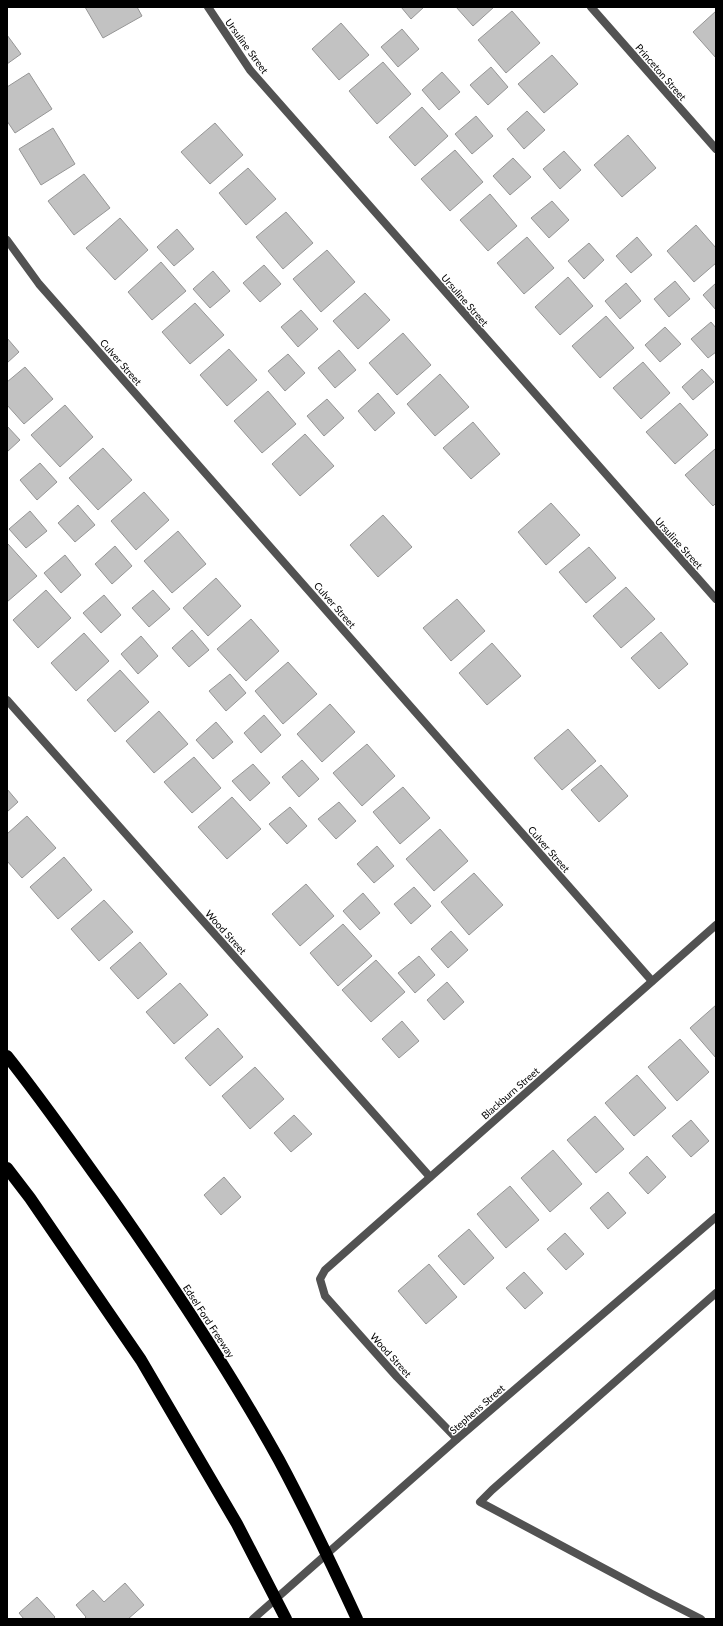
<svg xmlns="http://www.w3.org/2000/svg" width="723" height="1626" font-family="Lato,sans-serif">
<rect width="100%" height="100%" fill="#fff"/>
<g fill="#c2c2c2" stroke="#969696">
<polygon points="85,7 137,7 142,16 103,38"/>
<polygon points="401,7 424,7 411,19"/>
<polygon points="456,7 494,7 473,26"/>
<polygon points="512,11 540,43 506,73 478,40"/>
<polygon points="716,11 716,58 693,32"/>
<polygon points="341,23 369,55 339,80 312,49"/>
<polygon points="402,29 419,49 398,67 381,47"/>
<polygon points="7,35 21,54 7,64"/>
<polygon points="552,55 578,84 544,113 518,84"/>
<polygon points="383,62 411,94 377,124 349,91"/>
<polygon points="491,67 508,87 488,105 470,85"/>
<polygon points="442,72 460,92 439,110 422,90"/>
<polygon points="29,73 52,109 15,133 7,121 7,87"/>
<polygon points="422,107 448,136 415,166 389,137"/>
<polygon points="527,111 545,130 524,149 507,129"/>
<polygon points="476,116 493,136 472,154 455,134"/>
<polygon points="215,123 243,155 210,184 181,152"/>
<polygon points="53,128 75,164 41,185 19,149"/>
<polygon points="628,135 656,168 622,197 594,165"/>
<polygon points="455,150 483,182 450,211 421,179"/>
<polygon points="564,151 581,170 560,189 543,169"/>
<polygon points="513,158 531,177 510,195 493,176"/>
<polygon points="248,168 276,199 246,225 219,193"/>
<polygon points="84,174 110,208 74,235 48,201"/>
<polygon points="490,194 517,226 488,251 460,220"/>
<polygon points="552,201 569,220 549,238 531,218"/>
<polygon points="286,212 313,243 283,269 256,237"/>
<polygon points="120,218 148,250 115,280 86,248"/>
<polygon points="696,225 716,248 716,263 694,282 667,251"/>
<polygon points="177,229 194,249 174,266 157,247"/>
<polygon points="527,237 554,268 524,294 497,263"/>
<polygon points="637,237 652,255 631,273 616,256"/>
<polygon points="589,243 604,260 584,279 568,261"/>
<polygon points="327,250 355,282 321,312 293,279"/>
<polygon points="161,262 186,291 152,320 128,292"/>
<polygon points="264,265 281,284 260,302 243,283"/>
<polygon points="213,271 230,291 210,308 193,289"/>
<polygon points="568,277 593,306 560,335 535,307"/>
<polygon points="675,281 690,299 669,317 654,299"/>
<polygon points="626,283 641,301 620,319 605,301"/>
<polygon points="716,283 716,310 703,295"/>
<polygon points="365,293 390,320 358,349 333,321"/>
<polygon points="195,303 224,335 190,364 162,332"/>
<polygon points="301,310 318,329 298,347 281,327"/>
<polygon points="606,316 634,348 600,378 572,346"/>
<polygon points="711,322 716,328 716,352 708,358 691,339"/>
<polygon points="665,327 681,344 660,362 645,345"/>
<polygon points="403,333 431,365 397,395 369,363"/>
<polygon points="7,338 19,352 7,363"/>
<polygon points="229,349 257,380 227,406 200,375"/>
<polygon points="339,350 356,370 335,388 318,368"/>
<polygon points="288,354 305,373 285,391 268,371"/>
<polygon points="643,362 670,393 641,419 613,388"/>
<polygon points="25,367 53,399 24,424 7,405 7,382"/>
<polygon points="702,369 714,382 693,400 682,387"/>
<polygon points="440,374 469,407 435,436 407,404"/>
<polygon points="268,391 296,424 262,453 234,421"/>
<polygon points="378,393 395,413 375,431 358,411"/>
<polygon points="327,399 344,418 324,436 307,416"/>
<polygon points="680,403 708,435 675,464 646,432"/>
<polygon points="65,405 93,437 60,467 31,435"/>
<polygon points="473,422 500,454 471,479 443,448"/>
<polygon points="7,426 20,440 7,452"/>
<polygon points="305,434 334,466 300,496 272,464"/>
<polygon points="103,448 132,480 98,510 69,478"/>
<polygon points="715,449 716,451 716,503 713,506 685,475"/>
<polygon points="40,463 57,482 37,500 20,480"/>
<polygon points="144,492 169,520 136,550 111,521"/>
<polygon points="551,503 580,535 546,565 518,532"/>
<polygon points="78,505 95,525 75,542 58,523"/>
<polygon points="30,511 47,531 26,548 9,529"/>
<polygon points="383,515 412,547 378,577 350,545"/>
<polygon points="178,531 206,564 172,593 144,561"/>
<polygon points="8,544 37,576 7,602 7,545"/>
<polygon points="115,546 132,566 112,584 95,564"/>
<polygon points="589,547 616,578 586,603 559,572"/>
<polygon points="65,555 81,575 61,593 44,573"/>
<polygon points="216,578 241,606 208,636 183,608"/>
<polygon points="626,587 655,619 621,648 593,616"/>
<polygon points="46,590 71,618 38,648 13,620"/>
<polygon points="153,590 170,609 149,627 132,608"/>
<polygon points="104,595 121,615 101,633 83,613"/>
<polygon points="457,599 485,631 451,661 423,628"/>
<polygon points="251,619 279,651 246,681 217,649"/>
<polygon points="192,630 209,650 189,667 172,648"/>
<polygon points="661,632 688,664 659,689 631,658"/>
<polygon points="84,633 109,661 76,691 51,663"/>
<polygon points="141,636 158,656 138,674 121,654"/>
<polygon points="492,643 521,676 487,705 459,673"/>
<polygon points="288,662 317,694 283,724 255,691"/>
<polygon points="120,670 149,702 115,732 87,700"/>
<polygon points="230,674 246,693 226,711 209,691"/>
<polygon points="330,704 355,732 322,762 297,734"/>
<polygon points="159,711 188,744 154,773 126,741"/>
<polygon points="264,715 281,735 261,753 244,733"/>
<polygon points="216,722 233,742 213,759 196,740"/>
<polygon points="568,729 596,761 562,790 534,758"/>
<polygon points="367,744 395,776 362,806 333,773"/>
<polygon points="194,757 221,788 192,813 164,782"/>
<polygon points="302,760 319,779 299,797 282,777"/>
<polygon points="253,764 270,783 250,801 232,781"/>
<polygon points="601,765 628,796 599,822 571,790"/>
<polygon points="403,787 430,818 400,844 373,812"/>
<polygon points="7,789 18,802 7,812"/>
<polygon points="232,797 261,829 227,859 198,827"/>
<polygon points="339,802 356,821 336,839 318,819"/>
<polygon points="290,807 307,826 287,844 269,824"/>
<polygon points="27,816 56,848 22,878 7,861 7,834"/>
<polygon points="440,829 468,861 434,891 406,859"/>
<polygon points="377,846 394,866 374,883 357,864"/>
<polygon points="64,857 92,890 58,919 30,887"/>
<polygon points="474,873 503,905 469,935 441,902"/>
<polygon points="306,884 334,916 300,946 272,914"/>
<polygon points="414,887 431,906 411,924 394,904"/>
<polygon points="363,893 380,913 360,930 343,911"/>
<polygon points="104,900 133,932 99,961 71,929"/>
<polygon points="343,924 372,956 338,986 310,953"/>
<polygon points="451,931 468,950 448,968 431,949"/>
<polygon points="140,942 167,974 138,999 110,968"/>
<polygon points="419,956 435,975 415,993 398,973"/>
<polygon points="376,960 405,992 371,1022 342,990"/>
<polygon points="447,982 464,1002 444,1020 427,1000"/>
<polygon points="180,983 208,1015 174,1044 146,1012"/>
<polygon points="716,1005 716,1058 690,1028"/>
<polygon points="402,1021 419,1041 399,1058 382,1039"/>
<polygon points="218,1028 243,1057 210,1086 185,1058"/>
<polygon points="680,1039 709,1072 677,1101 648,1067"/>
<polygon points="255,1067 284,1099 250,1129 222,1096"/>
<polygon points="637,1075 666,1108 634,1136 605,1103"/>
<polygon points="294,1115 312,1134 291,1152 274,1133"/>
<polygon points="595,1116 624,1149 596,1173 567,1140"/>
<polygon points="691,1120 709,1141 691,1157 672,1136"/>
<polygon points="553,1150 582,1184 550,1212 521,1178"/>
<polygon points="647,1156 666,1177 648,1194 629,1173"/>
<polygon points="224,1177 241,1197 221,1215 204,1195"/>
<polygon points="510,1186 539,1220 506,1248 477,1214"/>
<polygon points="608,1192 626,1213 608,1229 590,1208"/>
<polygon points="469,1229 494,1258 464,1285 438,1256"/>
<polygon points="565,1233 584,1254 566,1270 547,1249"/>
<polygon points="429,1264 457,1297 426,1324 398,1291"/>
<polygon points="524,1272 543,1293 525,1309 506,1288"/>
<polygon points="125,1583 144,1605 128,1619 84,1619 86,1617 76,1605 93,1590 104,1602"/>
<polygon points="37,1597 55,1617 53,1619 24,1619 19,1613"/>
</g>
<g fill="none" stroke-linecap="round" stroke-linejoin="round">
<polyline stroke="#525252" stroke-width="8" points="701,1619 652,1594 480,1502 492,1490 716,1293"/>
<g stroke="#525252" stroke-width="8">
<polyline points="208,7 250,70 716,599"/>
<polyline points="591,7 716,149"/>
<polyline points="7,240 39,284 652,981"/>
<polyline points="7,700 430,1177"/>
<polyline points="457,1439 397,1377 325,1296 320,1279 325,1270 716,925"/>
</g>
<polyline stroke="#525252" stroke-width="8" points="253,1619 457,1439 716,1217"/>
<g stroke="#000" stroke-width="12">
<path d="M 7,1056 C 43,1101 76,1149 110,1196 C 170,1281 228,1368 279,1460 C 307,1512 332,1565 357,1619"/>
<polyline points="7,1168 30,1198 141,1360 237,1524 286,1619"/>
</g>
</g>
<g text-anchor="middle" stroke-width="3" stroke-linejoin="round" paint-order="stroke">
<g font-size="10" fill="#000" stroke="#fff">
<text transform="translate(247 46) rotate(54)" y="4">Ursuline Street</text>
<text transform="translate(661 72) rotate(49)" y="4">Princeton Street</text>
<text transform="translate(465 300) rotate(49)" y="4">Ursuline Street</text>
<text transform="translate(121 362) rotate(49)" y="4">Culver Street</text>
<text transform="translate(679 543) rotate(48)" y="4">Ursuline Street</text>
<text transform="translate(335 605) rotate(49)" y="4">Culver Street</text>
<text transform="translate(549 849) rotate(49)" y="4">Culver Street</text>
<text transform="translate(226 932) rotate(48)" y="4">Wood Street</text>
<text transform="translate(510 1093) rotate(-41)" y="4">Blackburn Street</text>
<text transform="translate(209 1321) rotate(57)" y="4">Edsel Ford Freeway</text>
<text transform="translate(391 1355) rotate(48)" y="4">Wood Street</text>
<text transform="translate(477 1409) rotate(-41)" y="4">Stephens Street</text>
</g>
</g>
<rect width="723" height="1626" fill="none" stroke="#000000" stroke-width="16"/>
</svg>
